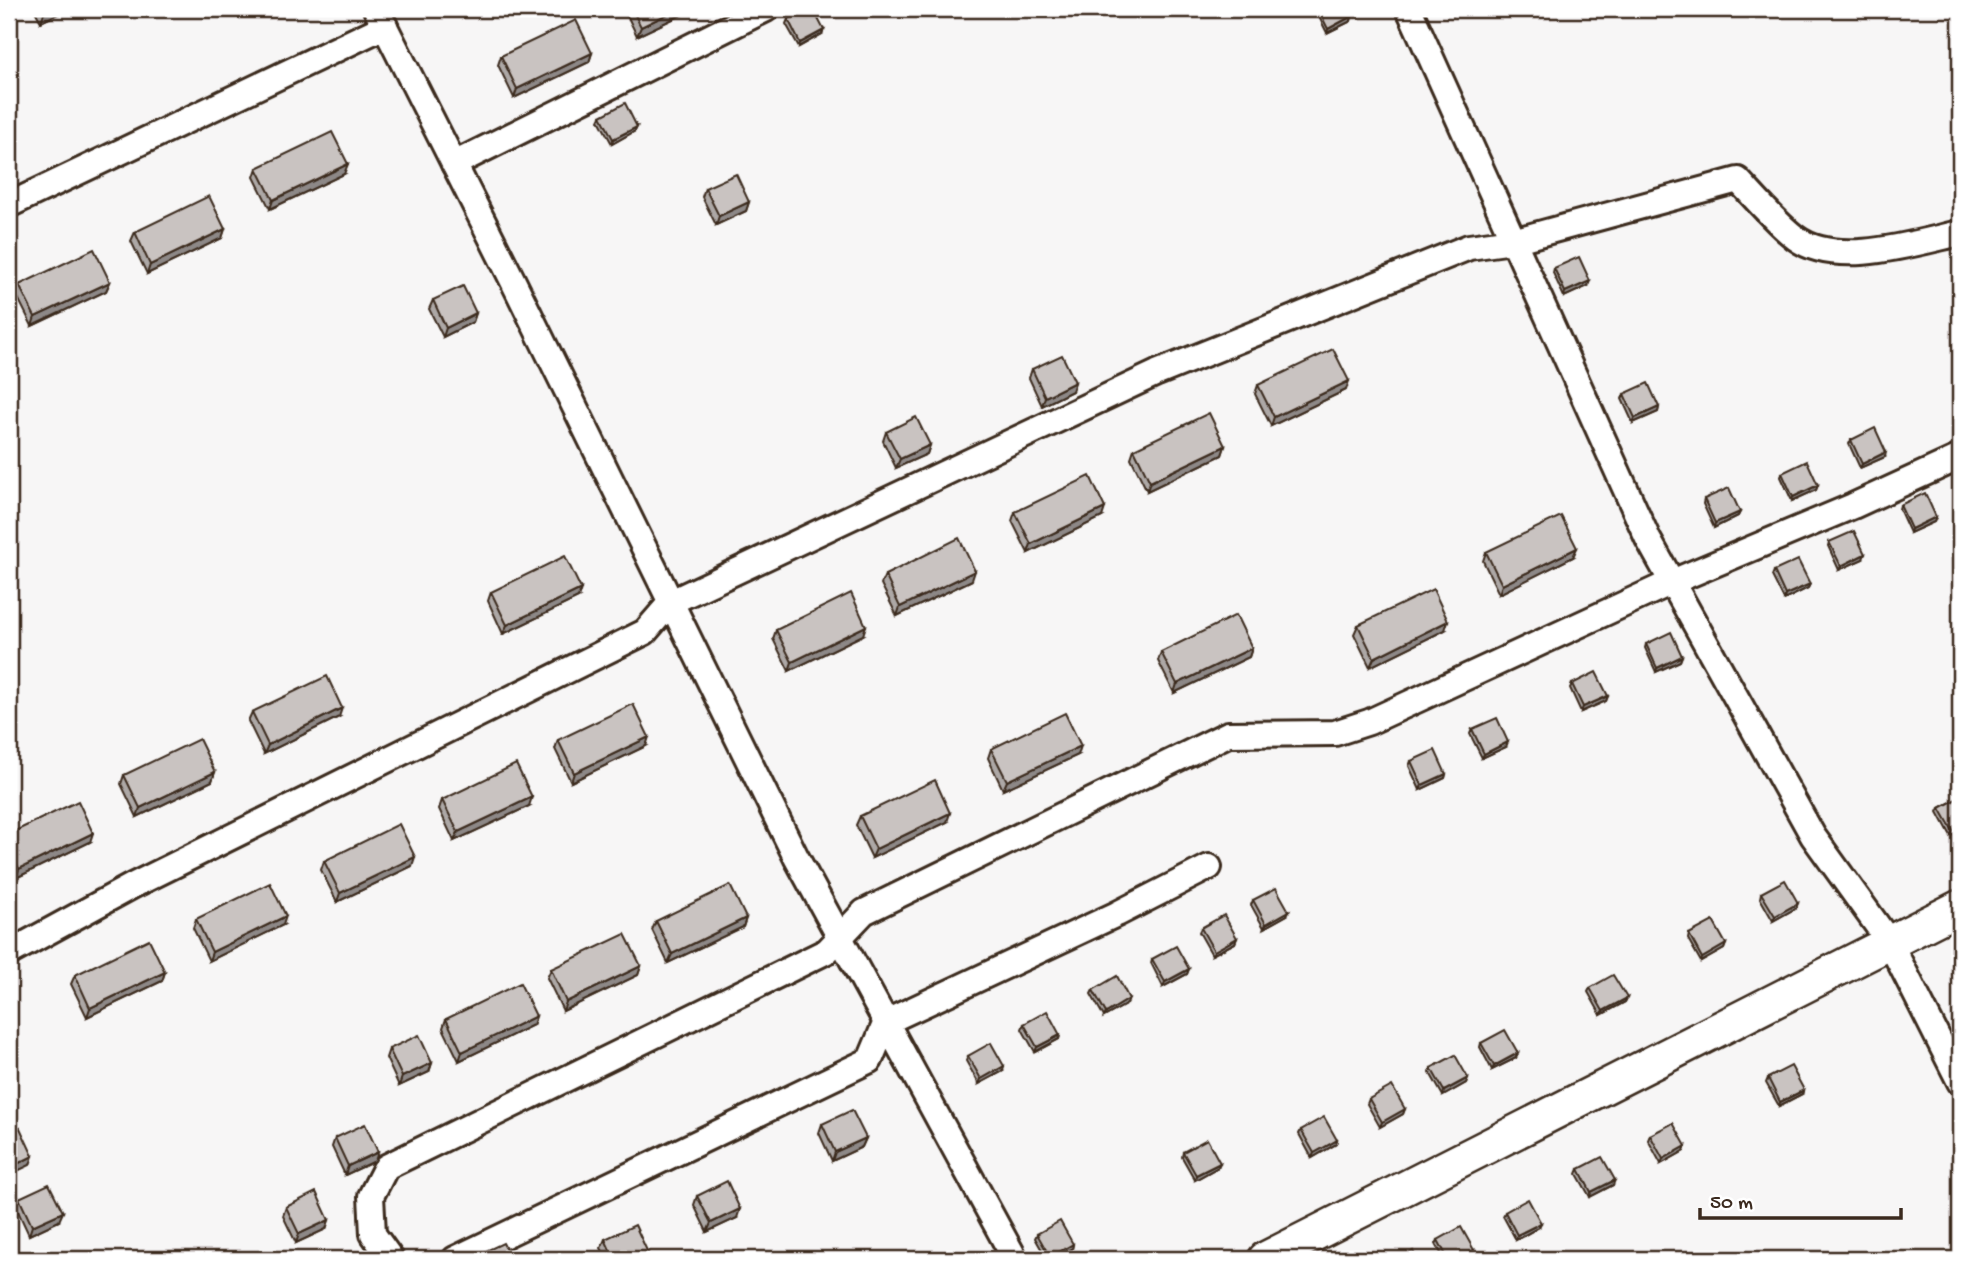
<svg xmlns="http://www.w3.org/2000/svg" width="1969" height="1268" font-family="'Gochi Hand',sans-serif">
<rect width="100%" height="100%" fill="#f7f6f6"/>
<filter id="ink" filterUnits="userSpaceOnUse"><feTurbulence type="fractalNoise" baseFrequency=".0143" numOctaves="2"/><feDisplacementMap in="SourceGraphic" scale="14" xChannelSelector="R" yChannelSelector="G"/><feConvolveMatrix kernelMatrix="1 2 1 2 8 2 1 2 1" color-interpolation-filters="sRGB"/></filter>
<g filter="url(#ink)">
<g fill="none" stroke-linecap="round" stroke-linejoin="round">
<g stroke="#3b2a1e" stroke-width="30">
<g id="minor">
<polyline points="376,9 512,279 796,857 1015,1259"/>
<polyline points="1409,9 1648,539 1813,836 1890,943 1960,1082"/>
<polyline points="454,164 766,9"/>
<polyline points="9,205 385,26"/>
<path d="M 9,953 L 132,886 L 645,632 L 671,602 L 1157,373 L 1469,247 L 1513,241 L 1738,180 C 1754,197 1778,225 1796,238 C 1836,268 1915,243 1960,233"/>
<polyline points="391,1259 373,1234 371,1196 386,1167 827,951 864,912 1228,734 1335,733 1369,722 1672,582 1853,506 1960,457"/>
<polyline points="455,1259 870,1060 886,1022 1117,914 1209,867"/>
</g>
</g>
<g stroke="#3b2a1e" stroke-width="38">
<polyline id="secondary" points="1265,1259 1960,907"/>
</g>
<use href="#minor" stroke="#fff" stroke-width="24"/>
<use href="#secondary" stroke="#fff" stroke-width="33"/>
</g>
<g fill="#ada8a6" stroke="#3b2a1e" stroke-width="2">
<polygon points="34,9 68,9 41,22"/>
<polygon points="624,9 694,9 637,36"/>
<polygon points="1315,9 1349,9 1352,16 1351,21 1327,33"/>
<polygon points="788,19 822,34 799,47 786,24"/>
<polygon points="592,53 589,62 514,98 498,65 501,56"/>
<polygon points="601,116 637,127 635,131 612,144 599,120"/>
<polygon points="257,168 344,174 270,209 254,177"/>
<polygon points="705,188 749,202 746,211 716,225 702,197"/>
<polygon points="225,229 222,238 147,274 131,241 135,232"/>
<polygon points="1554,268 1588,286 1564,297 1553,273"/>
<polygon points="110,282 106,291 32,326 16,294 19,285"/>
<polygon points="433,300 476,313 473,322 443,337 429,309"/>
<polygon points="1032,369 1075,382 1072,391 1042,406 1029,378"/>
<polygon points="1258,385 1346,390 1271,426 1255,394"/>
<polygon points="1624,394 1659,407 1658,412 1633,423 1622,399"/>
<polygon points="886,432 930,445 927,454 896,468 883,441"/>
<polygon points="1851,440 1885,457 1860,468 1849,444"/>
<polygon points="1225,446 1222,455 1147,491 1131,458 1134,449"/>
<polygon points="1782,473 1818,485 1816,490 1792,501 1781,477"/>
<polygon points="1704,499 1740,512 1738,516 1714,528 1703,504"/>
<polygon points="1900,505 1936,517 1934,522 1910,533 1899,509"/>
<polygon points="1015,512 1102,517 1028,553 1012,521"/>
<polygon points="1829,542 1863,559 1839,570 1828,546"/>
<polygon points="1486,552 1573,557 1499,594 1483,561"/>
<polygon points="1774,571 1810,584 1808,588 1784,600 1772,576"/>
<polygon points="885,575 972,580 897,616 881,584"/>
<polygon points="491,592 578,598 503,634 488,601"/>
<polygon points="1358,625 1445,630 1370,667 1354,634"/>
<polygon points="776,630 863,635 789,671 773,639"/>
<polygon points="1646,644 1682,656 1680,661 1656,672 1645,648"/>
<polygon points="1252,648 1249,657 1174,693 1158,661 1161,652"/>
<polygon points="1572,684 1608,696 1606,701 1581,712 1570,688"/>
<polygon points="252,712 339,717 264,754 248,721"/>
<polygon points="1472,729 1506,747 1482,758 1470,734"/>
<polygon points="558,740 646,746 571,782 555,749"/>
<polygon points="991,749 1078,755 1003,790 988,758"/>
<polygon points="1411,761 1446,774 1445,778 1420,790 1409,766"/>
<polygon points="215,772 212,781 137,817 121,784 124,775"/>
<polygon points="1960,797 1960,831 1951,836 1938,812 1940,808"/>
<polygon points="442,800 529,806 454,841 439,809"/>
<polygon points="860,816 947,822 872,858 856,825"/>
<polygon points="9,834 90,842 16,878 9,864"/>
<polygon points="324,861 412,866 337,902 321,870"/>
<polygon points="1761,893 1798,903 1796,908 1773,921 1760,898"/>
<polygon points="1253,900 1287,915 1264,928 1251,905"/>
<polygon points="746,918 743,927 668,963 652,930 656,921"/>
<polygon points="196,919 283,925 209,961 193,928"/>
<polygon points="1201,928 1237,938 1235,943 1212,955 1199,932"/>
<polygon points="1689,934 1726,944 1724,949 1701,962 1688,939"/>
<polygon points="1152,959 1189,969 1187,974 1163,987 1151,963"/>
<polygon points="641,966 638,975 563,1011 547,978 551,969"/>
<polygon points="165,972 162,981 87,1017 71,984 75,975"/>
<polygon points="1590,988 1627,998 1625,1002 1601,1015 1588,992"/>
<polygon points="1093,990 1127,1004 1104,1017 1091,994"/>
<polygon points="536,1016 533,1025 459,1061 443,1028 446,1019"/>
<polygon points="1024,1024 1060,1035 1059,1039 1035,1052 1022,1029"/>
<polygon points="1481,1043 1518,1053 1516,1058 1492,1070 1480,1047"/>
<polygon points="389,1049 432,1063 429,1072 399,1086 386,1058"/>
<polygon points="968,1056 1003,1071 979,1084 966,1061"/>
<polygon points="1431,1068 1468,1078 1466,1083 1443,1096 1430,1073"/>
<polygon points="1768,1078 1802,1094 1779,1106 1766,1083"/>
<polygon points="1369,1099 1405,1109 1403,1114 1380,1127 1367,1104"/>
<polygon points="822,1124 866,1138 862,1147 832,1161 819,1133"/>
<polygon points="1301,1130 1337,1140 1336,1144 1312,1158 1299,1134"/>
<polygon points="1650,1135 1686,1146 1684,1151 1661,1164 1648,1140"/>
<polygon points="335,1138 378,1152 375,1161 345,1175 332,1147"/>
<polygon points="1183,1152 1218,1167 1195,1180 1182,1157"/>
<polygon points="1579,1169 1613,1185 1590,1197 1577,1174"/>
<polygon points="697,1196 737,1218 707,1232 694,1205"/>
<polygon points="19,1198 59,1221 29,1235 16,1207"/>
<polygon points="286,1207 329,1220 326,1229 296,1243 283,1216"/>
<polygon points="1505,1212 1539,1227 1516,1240 1503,1216"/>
<polygon points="1037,1234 1073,1244 1072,1249 1053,1259 1047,1259 1035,1238"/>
<polygon points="605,1239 646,1259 607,1259 601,1248"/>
<polygon points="1438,1240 1472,1255 1464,1259 1444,1259 1436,1244"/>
</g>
<g fill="#8d8887" stroke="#3b2a1e" stroke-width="2">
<polygon points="53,9 68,9 41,22 44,13"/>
<polygon points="678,9 694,9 637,36 641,27"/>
<polygon points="1459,9 1466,9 1454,15 1456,10"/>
<polygon points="1352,16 1351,21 1327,33 1328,29"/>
<polygon points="824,30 822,34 799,47 800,43"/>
<polygon points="592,53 589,62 514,98 517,89"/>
<polygon points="637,127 635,131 612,144 613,139"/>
<polygon points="348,164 344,174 270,209 273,200"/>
<polygon points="749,202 746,211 716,225 719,216"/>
<polygon points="225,229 222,238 147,274 150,265"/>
<polygon points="1590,281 1588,286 1564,297 1565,292"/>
<polygon points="110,282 106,291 32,326 35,317"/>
<polygon points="476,313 473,322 443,337 446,328"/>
<polygon points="1349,381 1346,390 1271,426 1274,417"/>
<polygon points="1075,382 1072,391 1042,406 1045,397"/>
<polygon points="1659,407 1658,412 1633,423 1635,418"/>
<polygon points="930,445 927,454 896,468 900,459"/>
<polygon points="1225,446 1222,455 1147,491 1150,482"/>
<polygon points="1886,452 1885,457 1860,468 1862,464"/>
<polygon points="1818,485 1816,490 1792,501 1793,497"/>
<polygon points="1105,508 1102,517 1028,553 1031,544"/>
<polygon points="1740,512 1738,516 1714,528 1715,523"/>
<polygon points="1936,517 1934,522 1910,533 1911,529"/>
<polygon points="1577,548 1573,557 1499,594 1502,585"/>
<polygon points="1865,554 1863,559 1839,570 1841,566"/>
<polygon points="975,571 972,580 897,616 900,607"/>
<polygon points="1810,584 1808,588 1784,600 1785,595"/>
<polygon points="581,589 578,598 503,634 507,625"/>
<polygon points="1448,621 1445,630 1370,667 1374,658"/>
<polygon points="866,626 863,635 789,671 792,662"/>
<polygon points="1252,648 1249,657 1174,693 1177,684"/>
<polygon points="1682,656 1680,661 1656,672 1657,668"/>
<polygon points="1608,696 1606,701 1581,712 1583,707"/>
<polygon points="342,708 339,717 264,754 268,745"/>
<polygon points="649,737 646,746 571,782 574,773"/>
<polygon points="1508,742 1506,747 1482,758 1484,754"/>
<polygon points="1081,746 1078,755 1003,790 1007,781"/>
<polygon points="215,772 212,781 137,817 140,808"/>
<polygon points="1446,774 1445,778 1420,790 1422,785"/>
<polygon points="532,797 529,806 454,841 458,832"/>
<polygon points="950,813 947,822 872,858 876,849"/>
<polygon points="1960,827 1960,831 1951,836 1953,831"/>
<polygon points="93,833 90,842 16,878 19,869"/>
<polygon points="415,857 412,866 337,902 340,893"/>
<polygon points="1798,903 1796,908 1773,921 1775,916"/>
<polygon points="1289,911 1287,915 1264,928 1266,924"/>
<polygon points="286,916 283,925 209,961 212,952"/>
<polygon points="746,918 743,927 668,963 672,954"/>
<polygon points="1237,938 1235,943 1212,955 1214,951"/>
<polygon points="1726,944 1724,949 1701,962 1702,958"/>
<polygon points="641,966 638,975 563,1011 566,1002"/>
<polygon points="1189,969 1187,974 1163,987 1165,982"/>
<polygon points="165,972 162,981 87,1017 90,1008"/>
<polygon points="1627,998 1625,1002 1601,1015 1603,1011"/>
<polygon points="1129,999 1127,1004 1104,1017 1106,1013"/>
<polygon points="536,1016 533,1025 459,1061 462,1052"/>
<polygon points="1060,1035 1059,1039 1035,1052 1037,1047"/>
<polygon points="1518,1053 1516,1058 1492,1070 1494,1066"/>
<polygon points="432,1063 429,1072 399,1086 402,1077"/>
<polygon points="1004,1066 1003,1071 979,1084 981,1079"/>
<polygon points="1468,1078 1466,1083 1443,1096 1444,1091"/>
<polygon points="1804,1090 1802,1094 1779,1106 1780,1102"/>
<polygon points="1405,1109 1403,1114 1380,1127 1382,1122"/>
<polygon points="866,1138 862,1147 832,1161 835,1152"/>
<polygon points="1337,1140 1336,1144 1312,1158 1314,1153"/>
<polygon points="1686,1146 1684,1151 1661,1164 1663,1159"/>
<polygon points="378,1152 375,1161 345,1175 348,1166"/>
<polygon points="33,1156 30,1165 9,1175 9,1168"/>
<polygon points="1220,1163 1218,1167 1195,1180 1196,1175"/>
<polygon points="1615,1180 1613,1185 1590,1197 1591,1192"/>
<polygon points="740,1209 737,1218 707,1232 711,1223"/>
<polygon points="63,1212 59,1221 29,1235 32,1226"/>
<polygon points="329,1220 326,1229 296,1243 299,1234"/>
<polygon points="1541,1223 1539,1227 1516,1240 1517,1235"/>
<polygon points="1073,1244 1072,1249 1053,1259 1049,1259 1050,1257"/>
<polygon points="1474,1250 1472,1255 1464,1259 1458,1259"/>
<polygon points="648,1253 646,1259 635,1259"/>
</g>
<g fill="#c9c3c1" stroke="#3b2a1e" stroke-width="2">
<polygon points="42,9 53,9 44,13"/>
<polygon points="632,9 678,9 641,27"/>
<polygon points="808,9 813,9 824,30 800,43 788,19"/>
<polygon points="1318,9 1349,9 1352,16 1328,29"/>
<polygon points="576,20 592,53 517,89 501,56"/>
<polygon points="625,103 637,127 613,139 601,116"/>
<polygon points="332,132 348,164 273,200 257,168"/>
<polygon points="736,174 749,202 719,216 705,188"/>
<polygon points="209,196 225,229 150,265 135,232"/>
<polygon points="94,249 110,282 35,317 19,285"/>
<polygon points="1579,257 1590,281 1565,292 1554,268"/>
<polygon points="463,286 476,313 446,328 433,300"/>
<polygon points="1333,349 1349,381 1274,417 1258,385"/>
<polygon points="1062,355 1075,382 1045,397 1032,369"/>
<polygon points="1648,383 1659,407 1635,418 1624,394"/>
<polygon points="1209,413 1225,446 1150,482 1134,449"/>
<polygon points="916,417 930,445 900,459 886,432"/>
<polygon points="1875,428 1886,452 1862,464 1851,440"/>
<polygon points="1807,461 1818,485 1793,497 1782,473"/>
<polygon points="1090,476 1105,508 1031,544 1015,512"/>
<polygon points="1729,488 1740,512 1715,523 1704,499"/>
<polygon points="1925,493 1936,517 1911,529 1900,505"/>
<polygon points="1561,516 1577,548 1502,585 1486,552"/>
<polygon points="1854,531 1865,554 1841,566 1829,542"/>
<polygon points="959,538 975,571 900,607 885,575"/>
<polygon points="565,556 581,589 507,625 491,592"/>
<polygon points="1798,560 1810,584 1785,595 1774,571"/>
<polygon points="1433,589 1448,621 1374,658 1358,625"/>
<polygon points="851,593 866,626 792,662 776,630"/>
<polygon points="1236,615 1252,648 1177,684 1161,652"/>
<polygon points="1671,632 1682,656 1657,668 1646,644"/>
<polygon points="1596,672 1608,696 1583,707 1572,684"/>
<polygon points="327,676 342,708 268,745 252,712"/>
<polygon points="633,704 649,737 574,773 558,740"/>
<polygon points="1065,713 1081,746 1007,781 991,749"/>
<polygon points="1497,718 1508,742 1484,754 1472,729"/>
<polygon points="199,739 215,772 140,808 124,775"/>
<polygon points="1435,750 1446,774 1422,785 1411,761"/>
<polygon points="516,764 532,797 458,832 442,800"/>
<polygon points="935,780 950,813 876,849 860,816"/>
<polygon points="1960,797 1960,827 1953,831 1940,808"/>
<polygon points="78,801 93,833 19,869 9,848 9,834"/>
<polygon points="399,824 415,857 340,893 324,861"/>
<polygon points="1785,880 1798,903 1775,916 1761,893"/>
<polygon points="270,883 286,916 212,952 196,919"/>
<polygon points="730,885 746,918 672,954 656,921"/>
<polygon points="1276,888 1289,911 1266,924 1253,900"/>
<polygon points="1224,915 1237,938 1214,951 1201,928"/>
<polygon points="1713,921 1726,944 1702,958 1689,934"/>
<polygon points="625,934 641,966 566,1002 551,969"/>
<polygon points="149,939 165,972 90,1008 75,975"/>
<polygon points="1176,946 1189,969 1165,982 1152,959"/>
<polygon points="1613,975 1627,998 1603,1011 1590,988"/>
<polygon points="1117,976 1129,999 1106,1013 1093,990"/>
<polygon points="520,983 536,1016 462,1052 446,1019"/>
<polygon points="1047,1011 1060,1035 1037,1047 1024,1024"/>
<polygon points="1505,1030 1518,1053 1494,1066 1481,1043"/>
<polygon points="419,1035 432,1063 402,1077 389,1049"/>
<polygon points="991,1043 1004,1066 981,1079 968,1056"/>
<polygon points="1455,1055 1468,1078 1444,1091 1431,1068"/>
<polygon points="1791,1066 1804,1090 1780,1102 1768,1078"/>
<polygon points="1392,1086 1405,1109 1382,1122 1369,1099"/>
<polygon points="852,1110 866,1138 835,1152 822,1124"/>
<polygon points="1324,1117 1337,1140 1314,1153 1301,1130"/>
<polygon points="1673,1123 1686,1146 1663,1159 1650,1135"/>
<polygon points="365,1124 378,1152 348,1166 335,1138"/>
<polygon points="20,1128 33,1156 9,1168 9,1134"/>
<polygon points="1207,1139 1220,1163 1196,1175 1183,1152"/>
<polygon points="1602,1157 1615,1180 1591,1192 1579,1169"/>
<polygon points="727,1181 740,1209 711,1223 697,1196"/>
<polygon points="49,1184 63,1212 32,1226 19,1198"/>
<polygon points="316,1192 329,1220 299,1234 286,1207"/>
<polygon points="1528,1199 1541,1223 1517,1235 1505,1212"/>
<polygon points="1060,1221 1073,1244 1050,1257 1037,1234"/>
<polygon points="635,1225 648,1253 635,1259 614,1259 605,1239"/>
<polygon points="1461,1227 1474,1250 1458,1259 1448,1259 1438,1240"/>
<polygon points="503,1243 511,1259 474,1259 473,1257"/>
<polygon points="1413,1251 1417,1259 1397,1259"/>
</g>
</g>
<rect width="1969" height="1268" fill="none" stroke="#fff" stroke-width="35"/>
<rect x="18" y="18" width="1934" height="1233" fill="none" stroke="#3b2a1e" stroke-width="2.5" filter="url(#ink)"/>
<path d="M1700 1208v10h201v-10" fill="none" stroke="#3b2a1e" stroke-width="3.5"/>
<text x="1710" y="1208" font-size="21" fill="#3b2a1e" stroke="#ffffff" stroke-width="5" paint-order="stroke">50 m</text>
</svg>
